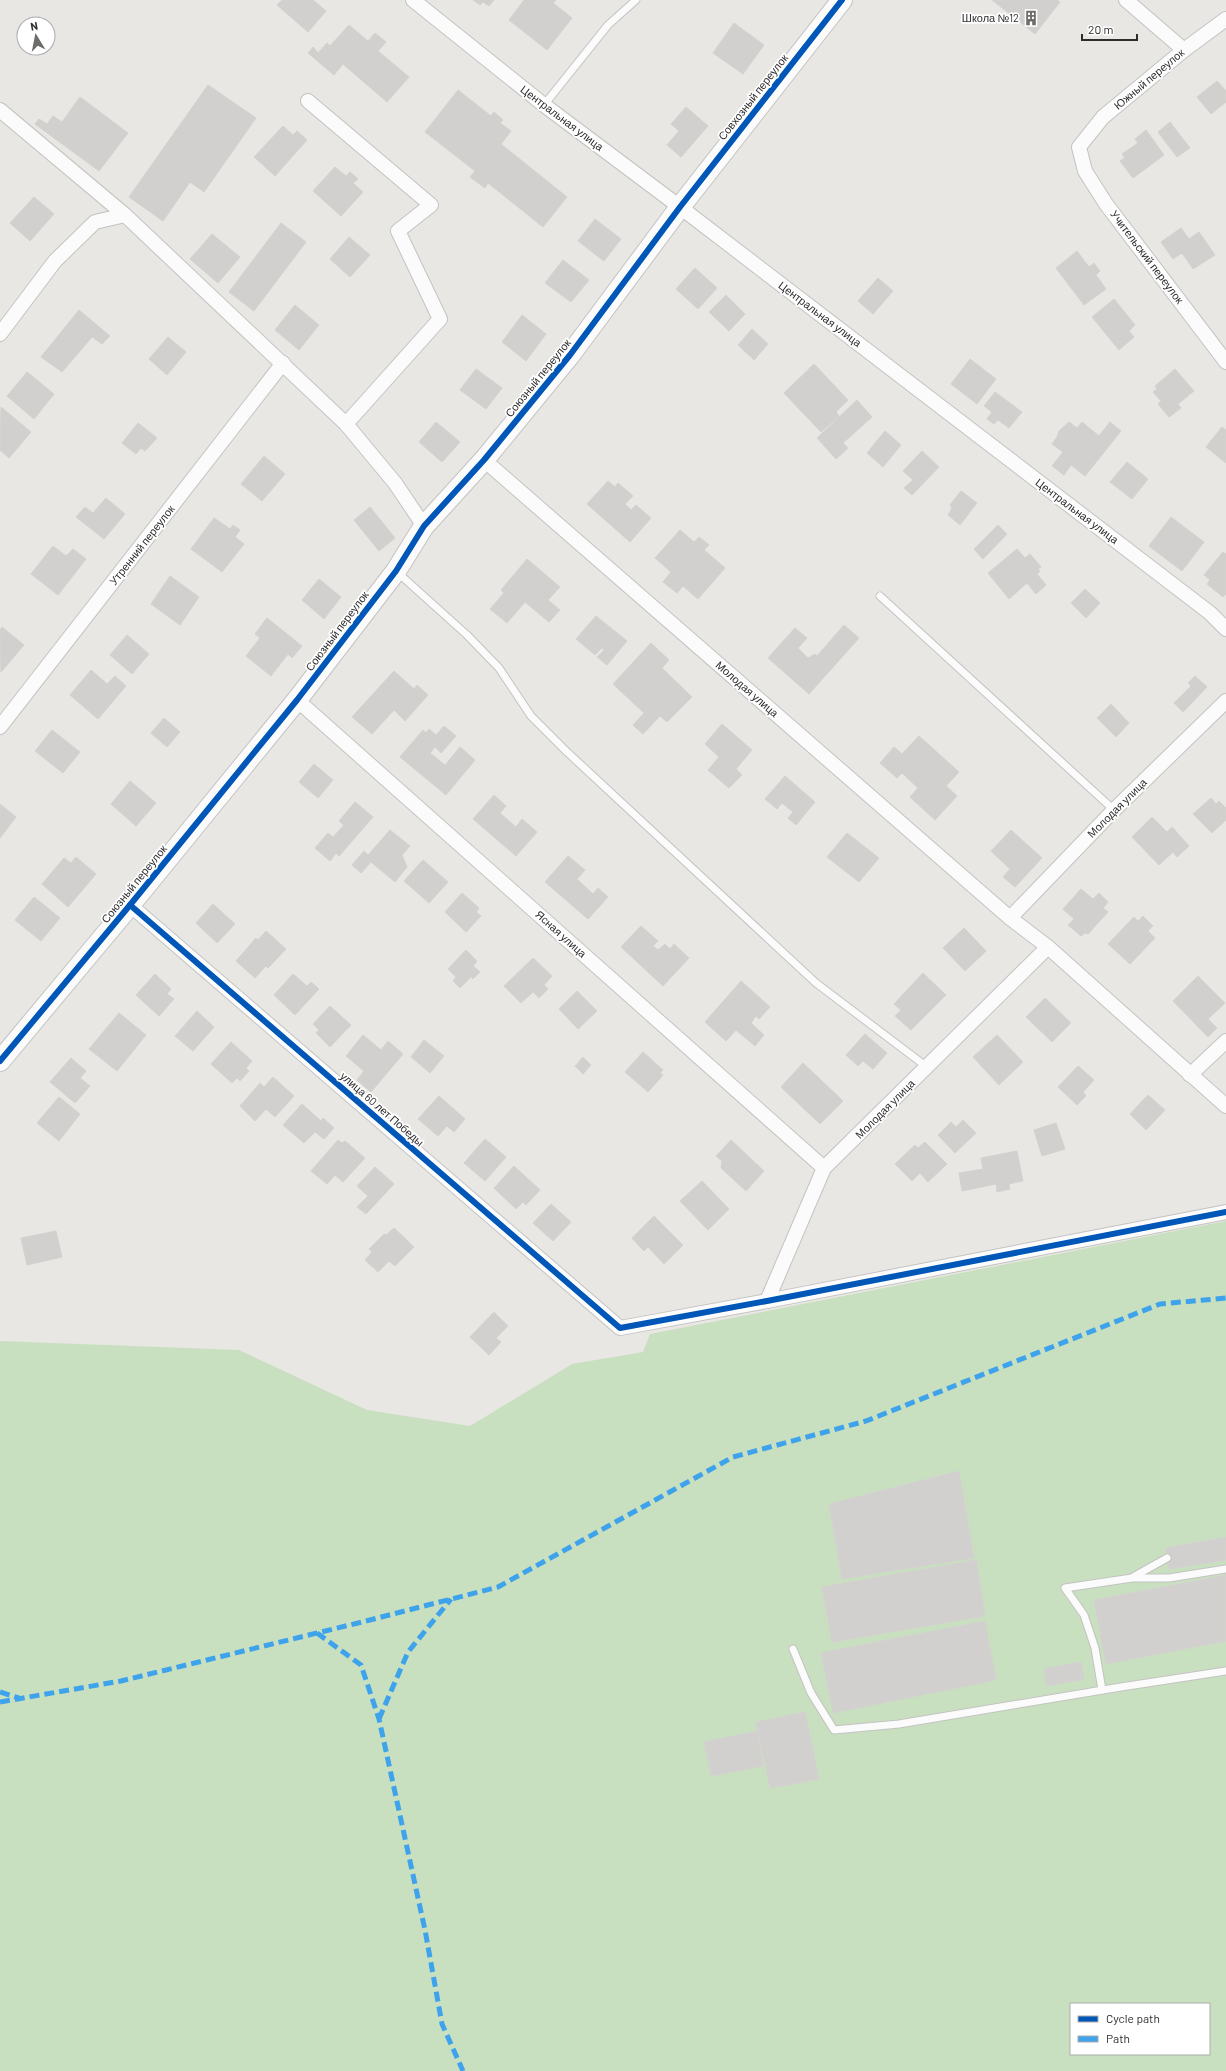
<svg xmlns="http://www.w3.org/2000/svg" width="1226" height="2071" font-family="Barlow,sans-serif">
<rect width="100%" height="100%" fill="#e8e7e3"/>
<path fill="#c9e0c0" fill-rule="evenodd" d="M 1226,1221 L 1226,2071 L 0,2071 L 0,1341 L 239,1350 L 367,1410 L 470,1426 L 572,1364 L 643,1352 L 650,1334 ZM 1071,2004 L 1209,2004 L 1209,2054 L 1071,2054 Z"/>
<g fill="#d1d0ce" stroke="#d3d2cf">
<polygon points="282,0 313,0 326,11 308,32 277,5"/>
<polygon points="473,0 494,0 489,6 483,2 480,5"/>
<polygon points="524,0 556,0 553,3 572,18 547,50 509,20"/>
<polygon points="992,0 1057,0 1060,2 1035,34"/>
<polygon points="734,23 764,45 743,74 713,53"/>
<polygon points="349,25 368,41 375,33 386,42 378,51 409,77 387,102 343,64 334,75 308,53 313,47 318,53 327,43 330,46"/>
<polygon points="1217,81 1226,91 1226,102 1211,114 1197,97"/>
<polygon points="208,85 256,118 204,192 190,182 163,221 129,197"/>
<polygon points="458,90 491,116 494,112 503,120 500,123 511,131 501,144 567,197 543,227 488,183 485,188 470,177 475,171 425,132"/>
<polygon points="80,97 128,133 99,171 35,124 39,119 47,124 53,116 62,122"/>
<polygon points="686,107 708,126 681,157 667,145 679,131 671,124"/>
<polygon points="1170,122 1190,148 1177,157 1158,132"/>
<polygon points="283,126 293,135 297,131 307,140 275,176 254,157"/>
<polygon points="1146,130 1164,155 1133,178 1120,161 1125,158 1122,154 1138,143 1135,139"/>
<polygon points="335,167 346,176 350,172 358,179 353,183 363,192 341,216 313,191"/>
<polygon points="34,197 54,214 30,241 10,223"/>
<polygon points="595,219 621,239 604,261 578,241"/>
<polygon points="281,223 306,242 254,311 229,292"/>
<polygon points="1181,228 1189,239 1199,232 1215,255 1193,269 1182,253 1173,259 1161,242"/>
<polygon points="212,234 240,257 218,283 190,259"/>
<polygon points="349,237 370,255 350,277 330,259"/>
<polygon points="1077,251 1089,267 1094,263 1100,271 1096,275 1106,289 1084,305 1056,268"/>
<polygon points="563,260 589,280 571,302 545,283"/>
<polygon points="695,268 717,288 698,309 676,289"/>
<polygon points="878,278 893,291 873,314 858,301"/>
<polygon points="726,295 745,314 729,331 709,312"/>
<polygon points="1114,299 1135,325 1129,331 1134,337 1119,350 1092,317"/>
<polygon points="295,305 319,325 299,350 275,330"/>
<polygon points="79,310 110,336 102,344 92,337 62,372 41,357"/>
<polygon points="522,315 546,334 526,361 502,342"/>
<polygon points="752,329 768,344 754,360 738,345"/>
<polygon points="168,337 186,352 167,375 149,359"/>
<polygon points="970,359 996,379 977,404 951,384"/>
<polygon points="814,364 848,400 836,412 839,416 821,432 784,393"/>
<polygon points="476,369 502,388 486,409 460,390"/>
<polygon points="1175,369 1194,391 1178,404 1181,408 1169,417 1158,404 1161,401 1153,392 1157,389 1155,386"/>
<polygon points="27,372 54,394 34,419 7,396"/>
<polygon points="995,392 1022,412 1009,428 998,420 994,424 987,419 992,412 984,406"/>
<polygon points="857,400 872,417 843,443 848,448 836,459 817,438"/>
<polygon points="1,407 31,432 9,458 0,450"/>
<polygon points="436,422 460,442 442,462 419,442"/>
<polygon points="1069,422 1077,428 1082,422 1099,436 1110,422 1121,431 1085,476 1071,465 1064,475 1052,466 1063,452 1052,444 1057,437 1059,431"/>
<polygon points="138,423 157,438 145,451 141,448 136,454 122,443"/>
<polygon points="1222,427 1226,430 1226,463 1206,447"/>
<polygon points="885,431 901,445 883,467 867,453"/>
<polygon points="922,451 939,467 912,495 904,488 913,480 903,471"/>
<polygon points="264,456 285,474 262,501 241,484"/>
<polygon points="1127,462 1148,479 1132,499 1110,482"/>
<polygon points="608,481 615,487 618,483 633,496 625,504 631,510 636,505 651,518 630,542 587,504"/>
<polygon points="961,491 977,503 960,525 948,515 952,508 950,505"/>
<polygon points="106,498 125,514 104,539 76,517 85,507 93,513"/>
<polygon points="370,507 395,538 379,551 354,520"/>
<polygon points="1171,517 1204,542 1182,571 1149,546"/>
<polygon points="214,518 230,529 233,525 240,530 235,537 244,544 222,572 191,549"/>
<polygon points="998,525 1007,534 983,559 974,549"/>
<polygon points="680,530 694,542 699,537 709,545 704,550 725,568 698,599 683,586 677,593 663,582 671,572 655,558"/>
<polygon points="53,546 66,556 73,549 86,559 58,595 31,574"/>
<polygon points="1017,549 1025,558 1030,554 1041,567 1038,569 1040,571 1037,574 1046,585 1036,594 1027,583 1009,599 988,573"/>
<polygon points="1223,552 1226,554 1226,594 1223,597 1207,584 1210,580 1204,575"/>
<polygon points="527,559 560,587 548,600 560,610 549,622 525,602 507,623 490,609 504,593 501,590"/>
<polygon points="170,576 199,597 180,625 151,604"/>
<polygon points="319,579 341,597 324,619 302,600"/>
<polygon points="1085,589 1100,603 1086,618 1071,603"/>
<polygon points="596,616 627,641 607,665 597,657 604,650 602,648 595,655 576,639"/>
<polygon points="267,618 302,646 292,658 288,654 271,676 246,656 260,638 255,634"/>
<polygon points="844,625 859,638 809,694 768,658 795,628 807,638 798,648 808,658 815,654 817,656"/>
<polygon points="2,627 24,645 1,672 0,630"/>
<polygon points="127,635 149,654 132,674 110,655"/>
<polygon points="651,643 669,660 662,668 692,697 667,722 660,716 643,734 633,725 644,713 613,684"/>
<polygon points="91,670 107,684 115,676 126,686 98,719 70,695"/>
<polygon points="394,671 414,689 417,685 428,695 405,721 394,710 372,734 352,717"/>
<polygon points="1195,676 1207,687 1183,712 1174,703 1191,686 1188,683"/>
<polygon points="1111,704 1129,723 1116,737 1097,718"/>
<polygon points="164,718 180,732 167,747 151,733"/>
<polygon points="722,724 752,750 736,769 742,775 729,788 708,770 719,757 705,744"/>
<polygon points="444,726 456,736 441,753 435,747 430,753 445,765 460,747 475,760 446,795 400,757 423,730 426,733 429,729 436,735"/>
<polygon points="52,730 80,752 63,773 35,751"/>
<polygon points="919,736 959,772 946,786 957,796 935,820 910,797 918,788 902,773 897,778 880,763 894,747 902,754"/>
<polygon points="314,764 333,780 318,798 299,782"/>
<polygon points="785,776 815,802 796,825 788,818 793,812 782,803 777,809 765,799"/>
<polygon points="130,781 156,803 136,826 111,804"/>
<polygon points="494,795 506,806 500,813 516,827 522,819 537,832 516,856 473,819"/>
<polygon points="1211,798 1216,804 1219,801 1226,808 1226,820 1212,833 1193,814"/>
<polygon points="355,802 373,817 339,856 336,853 330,861 315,848 328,833 333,837 344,825 339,821"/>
<polygon points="0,804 16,817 0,838"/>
<polygon points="1152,817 1167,832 1172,827 1189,846 1177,857 1173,852 1159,865 1132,837"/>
<polygon points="390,830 410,846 402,855 407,867 395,882 371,862 361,873 352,865 364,851 368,855"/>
<polygon points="1011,830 1042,858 1015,887 1003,877 1010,869 991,851"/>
<polygon points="847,833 879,858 859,882 827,857"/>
<polygon points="568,856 585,870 577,879 593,894 598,888 608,897 588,919 545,882"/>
<polygon points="76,857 96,874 68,907 42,884 64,858 71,863"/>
<polygon points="423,860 448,882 429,903 404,881"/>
<polygon points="1081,889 1093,899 1099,893 1108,902 1103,908 1108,912 1088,934 1085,933 1081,936 1068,925 1074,919 1063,909"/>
<polygon points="462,893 479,908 476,912 481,916 466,932 445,912"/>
<polygon points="34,897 60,918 41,941 15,920"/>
<polygon points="213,904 235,924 217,943 196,923"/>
<polygon points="1143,916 1153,926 1148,931 1155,938 1130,964 1108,944 1134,917 1138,921"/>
<polygon points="641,926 658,941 653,946 658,950 665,944 670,949 674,944 689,958 663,986 621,947"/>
<polygon points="964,928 986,951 965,971 943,948"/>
<polygon points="266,931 286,949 268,968 266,966 255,978 236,961 256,938 258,940"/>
<polygon points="466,950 477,961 473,966 480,972 473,979 471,977 460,988 453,981 456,977 448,969"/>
<polygon points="533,958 552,976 544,985 548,989 539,998 533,992 521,1003 504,986"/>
<polygon points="923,973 946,995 911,1030 895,1016 901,1010 894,1004"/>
<polygon points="155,974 171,989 167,994 174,999 159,1016 136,995"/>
<polygon points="293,974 307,986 311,982 319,989 295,1015 274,995"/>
<polygon points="1198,976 1225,1003 1208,1019 1217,1028 1208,1037 1173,1001"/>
<polygon points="741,981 770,1007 759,1019 756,1016 751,1023 764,1035 755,1046 736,1030 726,1041 705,1022"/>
<polygon points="577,991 597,1011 578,1029 559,1009"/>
<polygon points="1045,998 1071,1023 1052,1042 1026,1017"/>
<polygon points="330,1006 351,1025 330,1047 316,1033 319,1030 313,1024"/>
<polygon points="197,1011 214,1027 193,1051 175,1036"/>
<polygon points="119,1013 146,1035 117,1071 89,1049"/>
<polygon points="865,1034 887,1053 873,1069 863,1061 858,1066 846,1055"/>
<polygon points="363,1035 381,1050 388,1041 403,1054 371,1092 357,1080 364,1071 346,1056"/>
<polygon points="997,1035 1023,1062 999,1085 973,1057"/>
<polygon points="424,1040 444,1056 430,1073 411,1057"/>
<polygon points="231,1042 252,1061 246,1068 249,1071 240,1081 237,1078 232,1083 211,1064"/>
<polygon points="643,1052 663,1070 660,1073 663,1075 648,1092 625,1072"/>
<polygon points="583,1057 591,1065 583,1074 575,1066"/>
<polygon points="71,1058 86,1071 80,1078 90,1086 75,1103 50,1082"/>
<polygon points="803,1063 843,1101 820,1124 781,1087"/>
<polygon points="1078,1066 1094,1080 1083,1092 1086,1096 1077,1105 1058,1087"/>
<polygon points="273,1077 294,1096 275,1117 266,1109 255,1121 240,1106 260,1083 264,1087"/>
<polygon points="1148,1095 1165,1110 1146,1130 1130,1114"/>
<polygon points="439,1096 465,1119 454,1132 447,1126 438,1136 418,1119"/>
<polygon points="59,1097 80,1114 59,1141 37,1123"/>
<polygon points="302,1104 321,1121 323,1118 334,1128 324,1139 315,1132 304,1143 283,1125"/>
<polygon points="963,1120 976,1133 955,1153 938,1135 951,1122 956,1127"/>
<polygon points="1056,1123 1065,1149 1042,1156 1034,1130"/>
<polygon points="485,1139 506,1157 485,1181 464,1163"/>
<polygon points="338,1140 342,1143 345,1141 365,1158 343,1182 335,1175 327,1184 311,1171"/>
<polygon points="731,1140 764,1171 746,1191 721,1168 722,1161 716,1156"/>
<polygon points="925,1142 947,1164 928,1182 920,1173 912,1181 895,1164 915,1145 918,1148"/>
<polygon points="1017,1151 1023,1181 1009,1184 1010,1189 997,1192 996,1184 962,1191 959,1173 983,1169 981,1158"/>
<polygon points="514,1166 540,1190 526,1205 523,1202 516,1209 494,1188"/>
<polygon points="375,1167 394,1184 366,1214 357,1207 368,1196 357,1186"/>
<polygon points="702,1181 729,1209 708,1230 680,1201"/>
<polygon points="551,1204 571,1222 553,1241 533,1223"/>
<polygon points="654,1216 683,1245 664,1264 648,1247 644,1251 632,1238"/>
<polygon points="394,1228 414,1247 395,1266 389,1261 378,1272 365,1260 372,1252 369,1249 384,1234 386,1235"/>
<polygon points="56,1231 62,1257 27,1265 21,1238"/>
<polygon points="494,1312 508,1326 496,1338 501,1342 489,1355 470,1337"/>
<polygon points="959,1471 974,1558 842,1579 829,1504"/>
<polygon points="1226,1537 1226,1560 1169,1569 1166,1548"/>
<polygon points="976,1560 985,1616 832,1642 822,1587"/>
<polygon points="1226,1575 1226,1641 1106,1664 1094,1600"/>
<polygon points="985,1621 996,1680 833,1713 821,1653"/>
<polygon points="1081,1662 1084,1679 1047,1686 1044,1669"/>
<polygon points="805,1712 819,1779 770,1788 756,1722"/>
<polygon points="757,1731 763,1766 711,1776 704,1742"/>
</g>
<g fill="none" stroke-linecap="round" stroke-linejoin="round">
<g stroke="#c3c3c2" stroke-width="9">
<g id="lane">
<polyline points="544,105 608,25 636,0"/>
<polyline points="397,572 467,635 499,668 531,716 566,751 816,983 927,1067"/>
<polyline points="880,596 1114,810"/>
<polyline points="1133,1577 1167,1558"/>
<polyline points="793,1649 811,1693 834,1730 899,1724 1121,1687 1226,1671"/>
<polyline points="1102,1690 1095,1648 1084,1615 1065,1588 1132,1578 1169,1578 1226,1569"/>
</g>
</g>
<g stroke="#c3c3c2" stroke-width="16">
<g id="street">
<polyline points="413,0 544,105 680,207 1210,613 1226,629"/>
<polyline points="1126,0 1184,50"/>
<polyline points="1226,19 1184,50 1103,117 1079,147 1085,171 1106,204 1226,362"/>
<polyline points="308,101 431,205 398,231 440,319 346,424"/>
<polyline points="0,110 125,215 346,424 395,483 424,526"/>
<polyline points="0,334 55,261 95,222 125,215"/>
<polyline points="484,460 1010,918 1048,947 1226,1106"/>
<polyline points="297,700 824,1168"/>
<polyline points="0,727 283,363"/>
<polyline points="130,905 620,1328 767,1301 1226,1212"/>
<polyline points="1010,918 1114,810 1226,701"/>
<polyline points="1190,1075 1226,1041"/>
<polyline points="767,1301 824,1168 1048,947"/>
</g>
</g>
<g stroke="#c3c3c2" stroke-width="22">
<polyline id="secondary" points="0,1061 130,905 297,700 396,571 424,526 484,460 570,355 680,207 842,0"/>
</g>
<use href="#lane" stroke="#fcfbfb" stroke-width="7"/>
<use href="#street" stroke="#fcfbfb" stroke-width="14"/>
<use href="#secondary" stroke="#fcfbfb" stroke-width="20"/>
<g stroke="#3ea3eb" stroke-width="5" stroke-dasharray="10 5" stroke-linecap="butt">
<polyline points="317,1633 361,1665 379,1719 425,1930 442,2024 463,2071"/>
<polyline points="0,1692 19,1698"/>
<polyline points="0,1702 121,1681 362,1622 498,1587 733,1457 866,1421 1160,1304 1226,1298"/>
<polyline points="379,1719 408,1652 451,1599"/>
</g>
<g stroke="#fff" stroke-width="8">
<g id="cycleway">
<polyline points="130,905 620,1328 767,1301 1226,1212"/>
<polyline points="0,1061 130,905 297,700 396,571 424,526 484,460 570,355 680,207 842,0"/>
</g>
</g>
<use href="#cycleway" stroke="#0057b8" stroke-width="6"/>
</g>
<defs>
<g id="building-bare" transform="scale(1.2)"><path d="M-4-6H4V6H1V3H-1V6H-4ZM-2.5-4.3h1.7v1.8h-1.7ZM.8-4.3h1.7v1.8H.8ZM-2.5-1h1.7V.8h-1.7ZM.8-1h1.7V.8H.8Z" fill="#6e6d6c" stroke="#fff" stroke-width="2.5" paint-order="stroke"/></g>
</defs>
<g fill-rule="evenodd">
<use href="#building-bare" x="1031" y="18"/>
</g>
<g text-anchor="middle" stroke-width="3.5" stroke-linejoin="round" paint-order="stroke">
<g font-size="11" fill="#2c2c2c" stroke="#fff" text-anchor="end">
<text x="1019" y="22">Школа №12</text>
</g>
<g font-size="11" fill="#2c2c2c" stroke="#fff">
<text transform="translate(1149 79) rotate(-40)" y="4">Южный переулок</text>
<text transform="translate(753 97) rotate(-52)" y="4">Совхозный переулок</text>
<text transform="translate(562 118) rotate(37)" y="4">Центральная улица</text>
<text transform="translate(1147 257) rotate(53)" y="4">Учительский переулок</text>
<text transform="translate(820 314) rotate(37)" y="4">Центральная улица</text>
<text transform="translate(538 378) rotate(-51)" y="4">Союзный переулок</text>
<text transform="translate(1077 511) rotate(37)" y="4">Центральная улица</text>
<text transform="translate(142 545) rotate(-52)" y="4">Утренний переулок</text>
<text transform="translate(337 631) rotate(-53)" y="4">Союзный переулок</text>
<text transform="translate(747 689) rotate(41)" y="4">Молодая улица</text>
<text transform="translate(1117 808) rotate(-45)" y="4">Молодая улица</text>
<text transform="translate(134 884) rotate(-51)" y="4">Союзный переулок</text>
<text transform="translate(561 934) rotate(42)" y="4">Ясная улица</text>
<text transform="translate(382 1109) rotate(41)" y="4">улица 60 лет Победы</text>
<text transform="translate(885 1109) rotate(-45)" y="4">Молодая улица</text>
</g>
</g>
<rect x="1070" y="2003" width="140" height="52" fill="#ffffff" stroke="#ababab"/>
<rect x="1078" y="2016" width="20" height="6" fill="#0057b8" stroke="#ababab"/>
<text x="1106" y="2023" font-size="12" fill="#2c2c2c">Cycle path</text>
<rect x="1078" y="2036" width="20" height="6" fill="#3ea3eb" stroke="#ababab"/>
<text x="1106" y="2043" font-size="12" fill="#2c2c2c">Path</text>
<g transform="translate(36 36) rotate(350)"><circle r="19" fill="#ffffff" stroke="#ababab"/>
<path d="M0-3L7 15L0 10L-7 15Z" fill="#6e6d6c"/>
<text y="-6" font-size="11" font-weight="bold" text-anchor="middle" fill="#2c2c2c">N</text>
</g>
<path d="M1082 34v6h55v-6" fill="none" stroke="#2c2c2c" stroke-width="2"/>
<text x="1088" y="34" font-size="12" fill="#2c2c2c" stroke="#ffffff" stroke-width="3" paint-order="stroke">20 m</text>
</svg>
